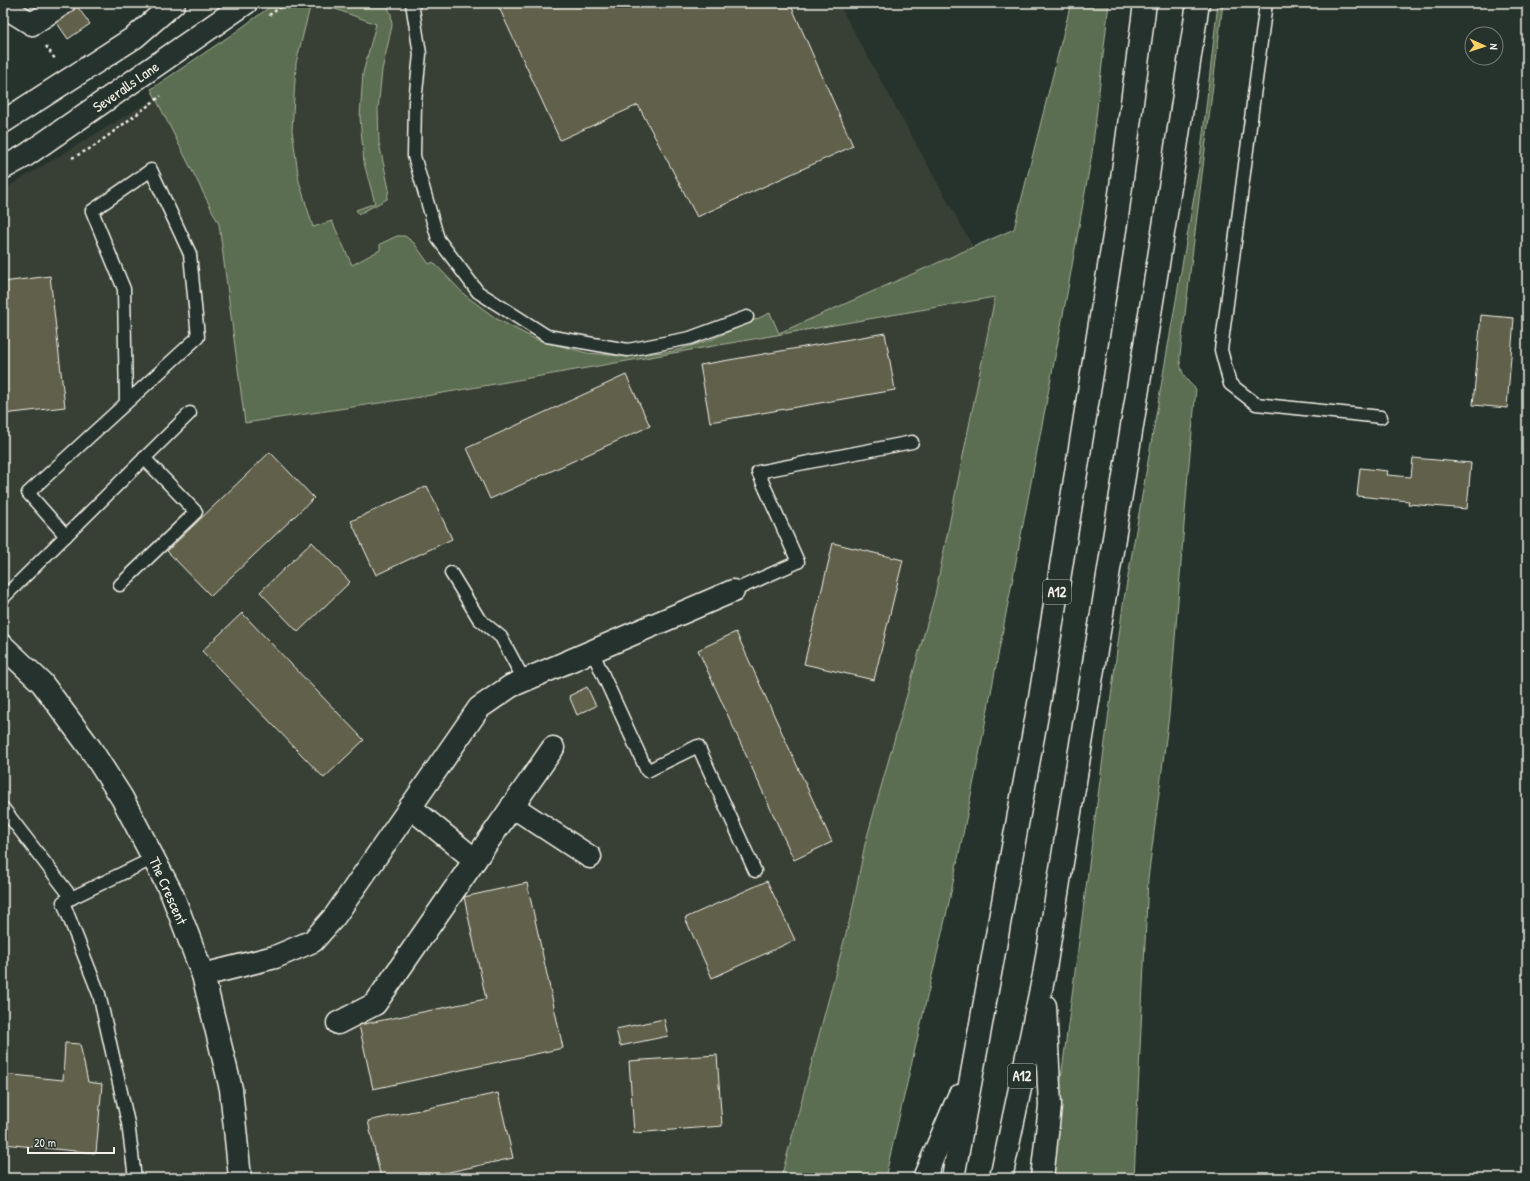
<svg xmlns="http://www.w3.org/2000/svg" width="1530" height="1181" font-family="'Patrick Hand',sans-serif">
<rect width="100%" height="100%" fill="#26332d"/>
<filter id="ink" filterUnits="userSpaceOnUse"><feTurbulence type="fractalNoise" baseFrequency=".025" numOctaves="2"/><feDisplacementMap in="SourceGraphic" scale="8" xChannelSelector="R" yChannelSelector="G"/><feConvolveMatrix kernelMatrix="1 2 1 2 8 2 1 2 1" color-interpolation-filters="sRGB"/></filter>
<g filter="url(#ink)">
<polygon fill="#384136" points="313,3 838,3 1000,296 965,503 797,1178 3,1178 3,190"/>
<g fill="#5c6e51" stroke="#a8b09c">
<polygon points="275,3 311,3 296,63 292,130 299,181 313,227 332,221 352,265 380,250 380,244 397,236 405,236 414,243 429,264 433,262 466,296 497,319 535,339 587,353 624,356 674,351 710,340 770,313 779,333 1014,229 1071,3 1109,3 1092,153 1067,294 976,771 948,907 885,1178 781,1178 852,911 865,844 935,595 995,297 420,397 245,423 219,224 151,89 237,31"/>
<polygon points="319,3 386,3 391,14 392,26 382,70 378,109 379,143 389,189 387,199 359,214 356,210 375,203 364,163 360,117 363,73 376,24"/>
<path d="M 1218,3 L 1223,3 L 1180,355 C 1179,370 1185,380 1196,389 L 1188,474 L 1169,715 L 1148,879 L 1134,1178 L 1048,1178 L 1123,605 L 1199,168 Z"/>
</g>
<g fill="#61614c" stroke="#f4f1e8">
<polygon points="497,3 790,3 853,146 697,217 638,105 560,140"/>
<polygon points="76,5 90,24 68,39 55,20"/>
<polygon points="50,276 65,407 3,414 3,282"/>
<polygon points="1481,315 1514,318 1507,408 1473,405"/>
<polygon points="885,333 895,390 710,422 700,365"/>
<polygon points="626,375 650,426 490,499 467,448"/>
<polygon points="270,452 314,498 211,596 167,551"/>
<polygon points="1413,458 1471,463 1467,509 1408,504 1409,501 1357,496 1360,468 1388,471 1387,475 1411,477"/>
<polygon points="427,486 452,539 376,575 351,521"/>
<polygon points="312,542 350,582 298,632 260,592"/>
<polygon points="833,543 903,560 874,680 804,664"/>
<polygon points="242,613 364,740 324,778 202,651"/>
<polygon points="736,632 832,842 794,860 698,650"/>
<polygon points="587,687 596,706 577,715 569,696"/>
<polygon points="767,881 795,940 712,978 685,918"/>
<polygon points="527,883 563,1048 373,1089 359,1025 486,999 464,897"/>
<polygon points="664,1019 668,1036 620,1046 616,1029"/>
<polygon points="65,1043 80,1044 88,1082 102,1084 96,1153 3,1144 3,1074 63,1080"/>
<polygon points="717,1055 722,1126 634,1133 629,1061"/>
<polygon points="498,1093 513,1158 422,1178 381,1178 368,1121"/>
</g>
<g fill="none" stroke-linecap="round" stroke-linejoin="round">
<g stroke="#f4f1e8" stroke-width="15">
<g id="lane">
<polyline points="412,3 420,54 415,102 414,156 438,239 478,292 547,336 628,350 690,338 747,317"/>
<polyline points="1266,3 1221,350 1230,384 1256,404 1381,417"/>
<polyline points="66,536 28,493 198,337 190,254 151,170 92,211 124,289 126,403"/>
<polyline points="451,573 479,619 501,637 524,680"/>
<polyline points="120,585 196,512 144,458"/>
<polyline points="733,591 798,562 758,472 912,442"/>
<polyline points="3,598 190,413"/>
<polyline points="592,651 647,771 698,746 755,871"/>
<polyline points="3,808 72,898"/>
<polyline points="135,1178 128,1123 99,994 63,902 154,858"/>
</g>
</g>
<g stroke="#f4f1e8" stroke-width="25">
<g id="street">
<polyline points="3,6 32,24 64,3"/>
<polyline points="512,806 590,857"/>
<polyline points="410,807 475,860 553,748"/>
<polyline points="203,975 275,957 313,941 335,916 479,708 511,686 733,591"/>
<polyline points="338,1023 375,1004 475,860"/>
</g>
</g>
<g stroke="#f4f1e8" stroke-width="25">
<g id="secondary">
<polyline points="3,122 135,37 174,3"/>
<polyline points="3,168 25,156 246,3"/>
<polyline points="3,646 42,683 90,748 122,798 172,894 203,975 231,1089 240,1178"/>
</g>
</g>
<g stroke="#f4f1e8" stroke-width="25">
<g id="highway">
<polyline points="924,1178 959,1096"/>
<polyline points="953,1178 1040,698 1117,217 1145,3"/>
<polyline points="1001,1178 1044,975 1165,220 1198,3"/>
<polyline points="1042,1178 1050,1106 1045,1006"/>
</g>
</g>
<g stroke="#f4f1e8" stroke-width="2.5" stroke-dasharray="3 3" stroke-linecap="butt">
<polyline points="269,15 287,3"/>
<polyline points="46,46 55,59"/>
<polyline points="72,158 93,147 161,96"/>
</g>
<use href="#lane" stroke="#26332d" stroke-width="12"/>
<use href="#street" stroke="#26332d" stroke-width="22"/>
<use href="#secondary" stroke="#26332d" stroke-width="22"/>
<use href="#highway" stroke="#26332d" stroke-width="22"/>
</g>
</g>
<g text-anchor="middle" stroke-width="4" stroke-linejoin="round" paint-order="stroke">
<g fill="#26332d" stroke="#b6b8b0" stroke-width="1">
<rect x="1043" y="580" width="28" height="24" rx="3"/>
<rect x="1008" y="1064" width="28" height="24" rx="3"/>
</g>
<g font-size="14" font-weight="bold" fill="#f4f1e8">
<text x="1057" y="597">A12</text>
<text x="1022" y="1081">A12</text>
</g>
<g font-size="15" fill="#f4f1e8" stroke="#26332d">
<text transform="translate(126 87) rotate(-35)" y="5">Severalls Lane</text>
<text transform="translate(168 891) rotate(66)" y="5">The Crescent</text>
</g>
</g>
<rect width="1530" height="1181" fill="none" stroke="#26332d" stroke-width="16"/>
<rect x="8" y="8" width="1514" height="1165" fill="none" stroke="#f4f1e8" stroke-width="1.5" filter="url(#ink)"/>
<g transform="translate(1484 46) rotate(93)"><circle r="19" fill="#26332d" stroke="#787f78"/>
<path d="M0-3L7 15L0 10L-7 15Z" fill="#ffd166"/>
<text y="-6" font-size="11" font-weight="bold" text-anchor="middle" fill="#f4f1e8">N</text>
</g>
<path d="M28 1147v6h86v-6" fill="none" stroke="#f4f1e8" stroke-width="2"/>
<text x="34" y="1147" font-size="12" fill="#f4f1e8" stroke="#26332d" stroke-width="3" paint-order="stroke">20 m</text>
</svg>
